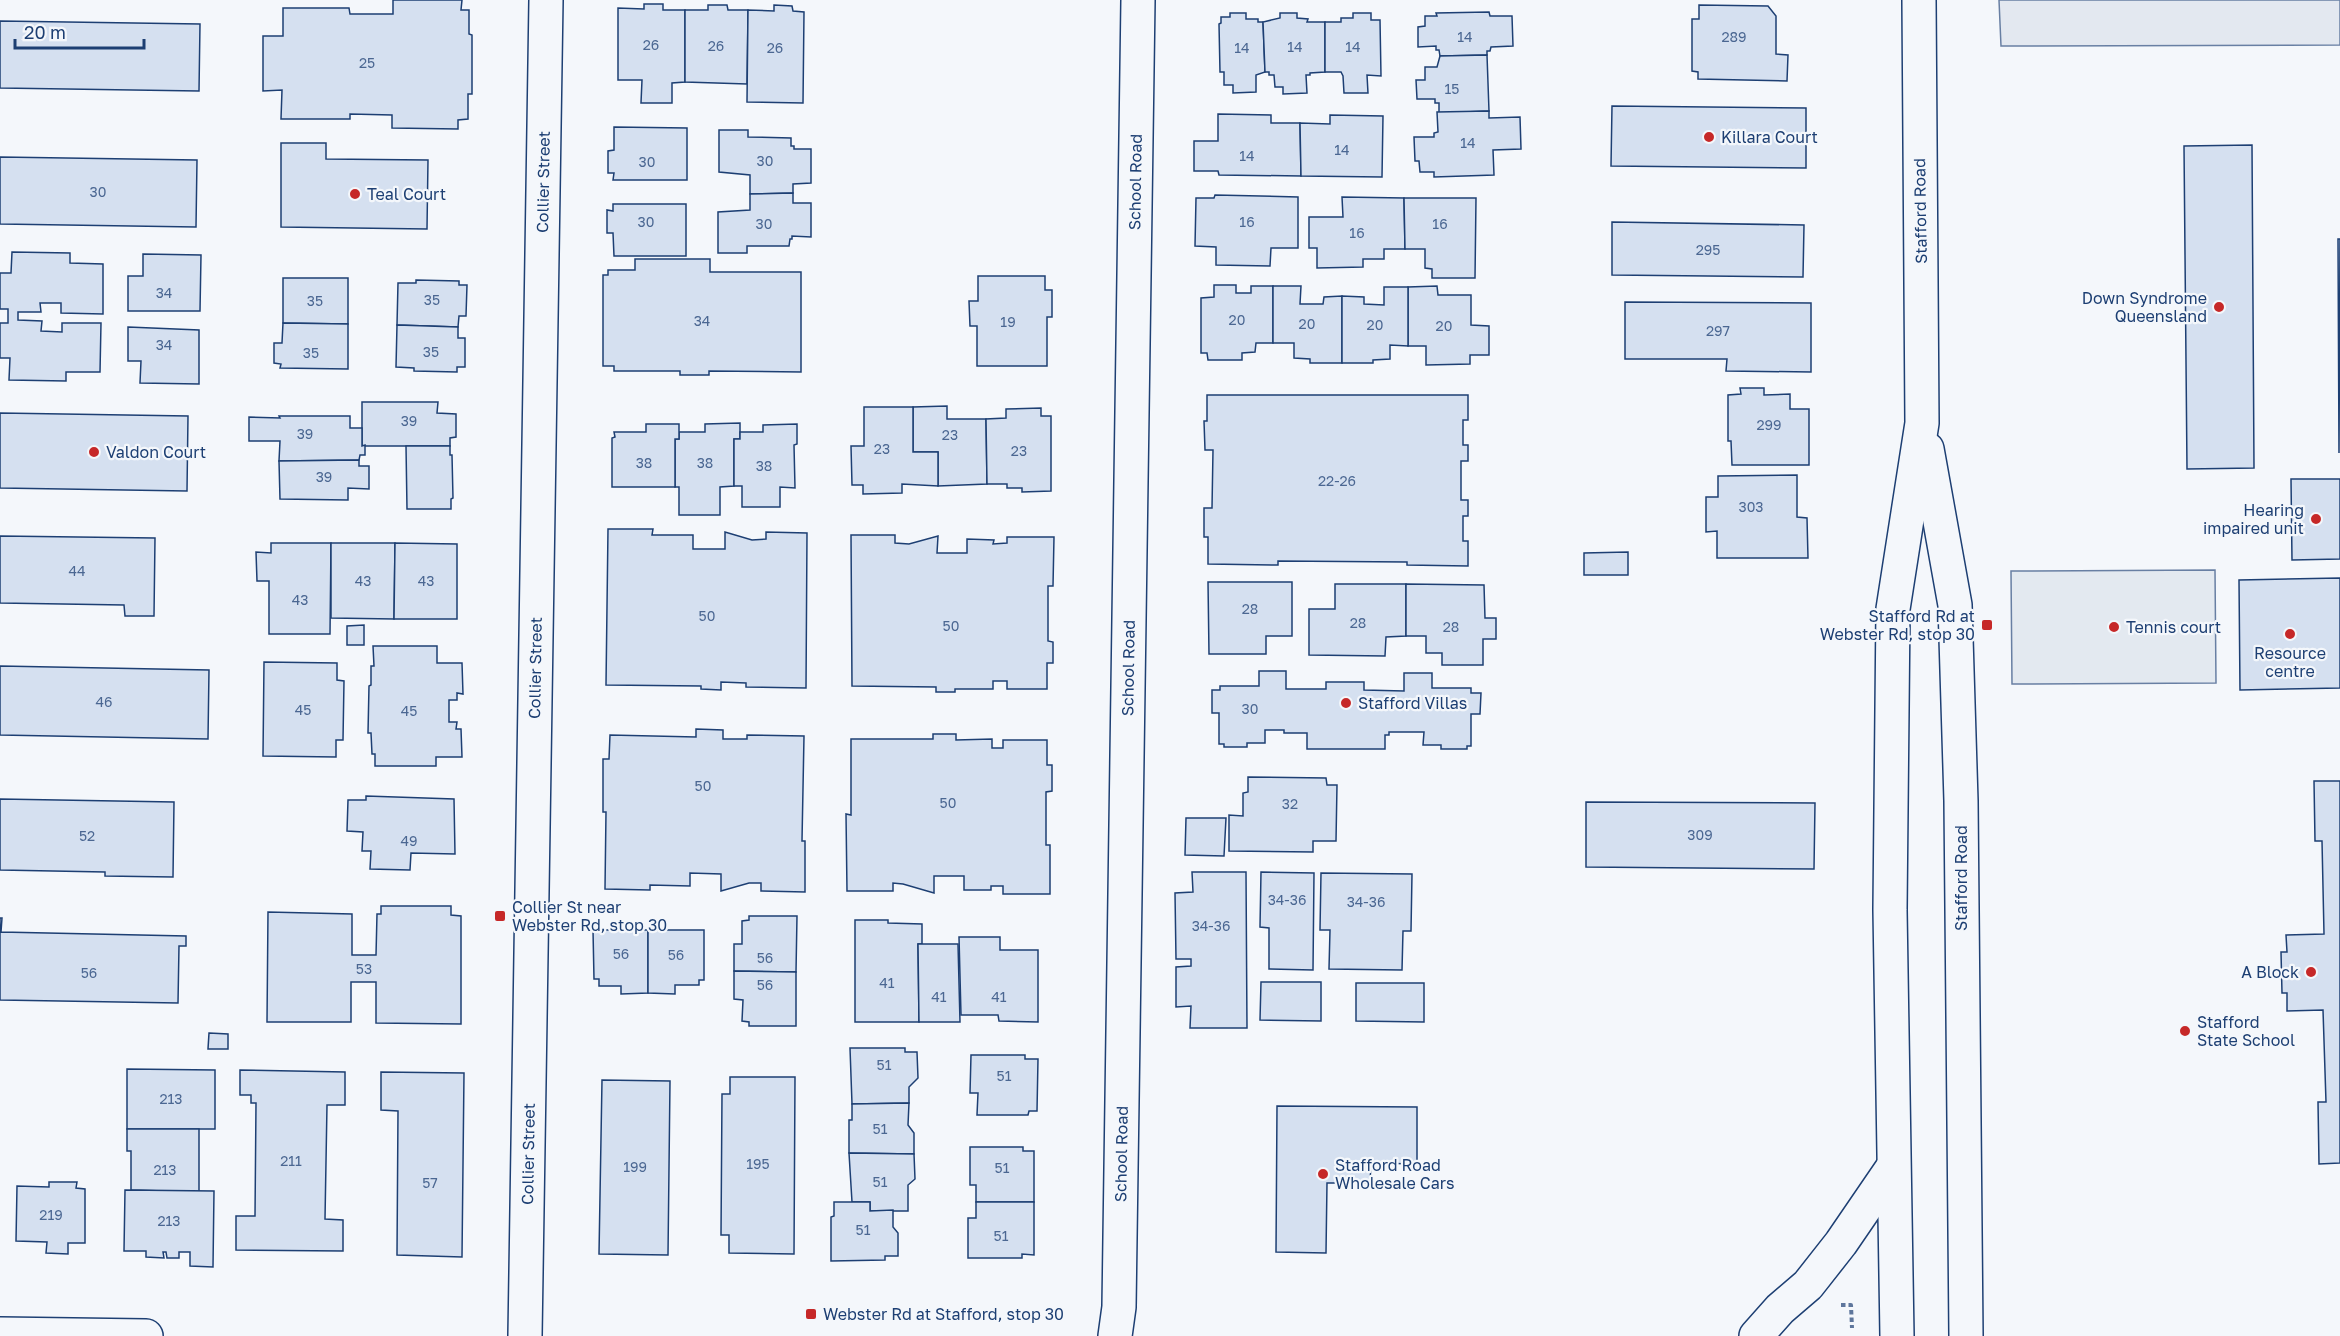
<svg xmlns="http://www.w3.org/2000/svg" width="2340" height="1336" font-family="'Golos Text',sans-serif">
<rect width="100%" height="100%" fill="#f4f7fb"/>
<polygon fill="#e3e9f0" stroke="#687fa3" stroke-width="1.5" points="2215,570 2216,683 2012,684 2011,571"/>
<polygon fill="#e3e8f0" stroke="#687fa3" stroke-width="1.5" points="1999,0 2340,0 2340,45 2001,46"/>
<g fill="#d5e0f0" stroke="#1d3f73" stroke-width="1.5">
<polygon points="393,0 462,0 461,10 469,10 469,34 472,35 472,94 468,94 468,119 458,120 458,129 392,128 392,115 350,114 350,119 281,119 282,90 263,91 263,36 283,36 283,8 349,8 350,14 393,14"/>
<polygon points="644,4 663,4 663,10 685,10 685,82 672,83 672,103 641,103 642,80 618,80 618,8 644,9"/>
<polygon points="708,5 727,5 728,10 748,10 747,84 685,82 685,10 708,10"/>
<polygon points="774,5 792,6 793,11 804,12 803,103 747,102 748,10 774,11"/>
<polygon points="1699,5 1768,6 1776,16 1776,54 1788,55 1787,81 1698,79 1698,72 1692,71 1692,19 1699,19"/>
<polygon points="1489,12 1490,16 1512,16 1513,46 1491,47 1490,51 1487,51 1487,55 1440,56 1439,50 1436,50 1436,46 1418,47 1418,27 1425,26 1425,16 1437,16 1436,13"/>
<polygon points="1230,13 1246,13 1246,19 1258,19 1258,22 1263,22 1265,72 1256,75 1256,92 1233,93 1233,85 1224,85 1224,72 1220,72 1219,24 1221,23 1221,17 1230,17"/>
<polygon points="1280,13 1297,13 1297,18 1308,19 1307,22 1325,22 1325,72 1310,73 1310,75 1306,75 1307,93 1283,94 1283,87 1275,87 1274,75 1269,75 1269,72 1265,72 1263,22 1280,18"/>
<polygon points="1353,13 1371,13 1371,20 1380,20 1381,76 1367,75 1368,93 1344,93 1343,76 1341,72 1325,72 1325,22 1341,22 1341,18 1353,18"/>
<polygon points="0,21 200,24 199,91 0,88"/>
<polygon points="1487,55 1489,111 1439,113 1439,103 1435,103 1435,99 1417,99 1416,80 1425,80 1425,67 1437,67 1440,56"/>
<polygon points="1612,106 1806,108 1806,168 1611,166"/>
<polygon points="1489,111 1489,118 1520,117 1521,149 1493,150 1494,175 1434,177 1434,172 1420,172 1419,161 1415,161 1414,137 1434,137 1434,133 1438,132 1437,112"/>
<polygon points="1218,114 1271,115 1271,123 1300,123 1301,176 1219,175 1218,171 1194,171 1194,141 1218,141"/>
<polygon points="1330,115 1383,116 1382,177 1301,176 1300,123 1330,124"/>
<polygon points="614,127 687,128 687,180 613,180 614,173 608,173 608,151 614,150"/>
<polygon points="719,130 748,130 748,137 791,138 791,146 794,146 794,149 811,149 811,183 793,184 793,193 750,194 750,175 719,172"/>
<polygon points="281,143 326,143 326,159 428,160 427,229 281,227"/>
<polygon points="2252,145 2254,468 2187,469 2184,146"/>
<polygon points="0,157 197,160 196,227 0,224"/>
<polygon points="793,193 793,203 811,203 811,237 792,236 792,239 790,239 789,246 747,246 747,253 718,253 718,212 750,210 750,194"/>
<polygon points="1215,195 1298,197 1298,248 1271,248 1270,266 1216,265 1216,247 1195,246 1196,198 1214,198"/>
<polygon points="1342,197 1404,198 1405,249 1384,249 1384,259 1363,259 1363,267 1317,268 1317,248 1309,248 1309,217 1343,217"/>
<polygon points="1404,198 1476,198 1475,278 1432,278 1432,269 1425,268 1425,249 1405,249"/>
<polygon points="613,204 686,204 686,256 614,256 613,233 607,233 607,210 613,211"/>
<polygon points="1612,222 1804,225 1803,277 1612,275"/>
<polygon points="2338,239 2340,239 2339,453"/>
<polygon points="12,252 70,253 70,263 103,264 103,314 61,313 61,303 40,303 41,312 18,312 18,320 42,321 41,331 62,332 62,323 101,323 100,372 66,372 66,381 9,380 10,358 0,358 0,323 8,323 8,309 0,309 0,273 11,273"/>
<polygon points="143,254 201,255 200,311 128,311 128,276 143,276"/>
<polygon points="635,259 710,259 710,272 801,272 801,372 709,371 709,375 680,375 680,371 614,371 614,366 603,366 603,275 608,275 608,270 635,270"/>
<polygon points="978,276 1045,276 1045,290 1052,290 1052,317 1047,317 1047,366 977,366 977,326 970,326 969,301 978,301"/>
<polygon points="283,278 348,278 348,324 283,323"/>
<polygon points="416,280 459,281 459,285 467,285 466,316 459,316 458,327 397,325 398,283 416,283"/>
<polygon points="1214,285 1236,285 1236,293 1251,293 1251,286 1273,286 1273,343 1256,343 1255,352 1242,353 1242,360 1208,360 1207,353 1201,353 1201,298 1214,297"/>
<polygon points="1273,286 1301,286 1300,304 1323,304 1324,297 1342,296 1342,363 1310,363 1310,359 1294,358 1294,343 1273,343"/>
<polygon points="1437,286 1438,295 1471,295 1471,325 1489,326 1489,355 1470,355 1470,364 1426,365 1426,346 1408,346 1408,287"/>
<polygon points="1384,287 1408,287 1408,346 1390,345 1390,359 1373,360 1373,363 1342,363 1342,296 1364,297 1364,304 1384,305"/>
<polygon points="1625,302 1811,303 1811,372 1726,371 1727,359 1625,359"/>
<polygon points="283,323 348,324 348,369 280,368 281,364 274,363 274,343 282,343"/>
<polygon points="397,325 458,327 458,338 465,338 465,367 457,367 457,372 414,371 414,368 396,367"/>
<polygon points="128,327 199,330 199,384 140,383 141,361 128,361"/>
<polygon points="1740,388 1764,388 1764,395 1790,394 1790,409 1809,409 1809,465 1732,465 1731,441 1728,441 1728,395 1741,394"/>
<polygon points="1207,395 1468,395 1468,420 1463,420 1463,445 1468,445 1468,461 1461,461 1461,500 1468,500 1468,516 1463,516 1463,541 1468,541 1468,566 1407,565 1407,562 1278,561 1278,565 1208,564 1208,537 1204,537 1204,508 1212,508 1213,450 1205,450 1204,421 1207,421"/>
<polygon points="362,402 438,402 437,413 456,414 456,437 450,438 450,446 362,446"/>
<polygon points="947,406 947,419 986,419 987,484 938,486 938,452 913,452 913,407"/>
<polygon points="864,407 913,407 913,452 938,452 938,486 902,484 902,493 863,494 863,485 852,485 851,446 864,446"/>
<polygon points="1041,408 1041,416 1051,416 1051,491 1022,492 1022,488 1007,488 1007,484 987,484 986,419 1006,418 1006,409"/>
<polygon points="0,413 188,416 187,491 0,488"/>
<polygon points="279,416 350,416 350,428 362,428 362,446 365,445 365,455 360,455 359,460 279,461 280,441 249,441 249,417 280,418"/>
<polygon points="740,423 740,439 734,439 734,486 720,487 720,515 679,515 679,487 675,487 675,439 679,439 679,432 705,432 705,424"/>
<polygon points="646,424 679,424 679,439 675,439 675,487 612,487 612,438 615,437 614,432 646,432"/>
<polygon points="797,424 797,444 794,445 795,488 780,487 780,507 742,507 742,486 734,486 734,439 740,439 740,432 763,432 763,425"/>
<polygon points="406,446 450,446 450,455 452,455 453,498 451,499 451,509 407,509"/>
<polygon points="359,460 359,466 369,466 369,489 348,488 348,500 280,499 279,461"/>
<polygon points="1797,475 1797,517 1807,518 1808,558 1717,558 1717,531 1706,532 1706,497 1718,497 1718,476"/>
<polygon points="2291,479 2340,479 2340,559 2292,560"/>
<polygon points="608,529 653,529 652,535 693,535 693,549 725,549 725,532 752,540 766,539 766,532 807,533 806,688 746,687 746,683 721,682 721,690 701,689 701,686 606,685"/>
<polygon points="851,535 895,535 895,543 909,544 938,536 937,553 967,553 967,539 994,540 993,544 1007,543 1007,537 1054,537 1053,586 1048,586 1048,641 1053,642 1053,663 1047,663 1047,689 1007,689 1007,681 993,681 993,689 955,689 955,692 936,692 936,687 852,686"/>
<polygon points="0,536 155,538 154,616 125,616 124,605 0,603"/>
<polygon points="271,543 331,543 330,634 269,634 269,581 257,581 256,552 271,553"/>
<polygon points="331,543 395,543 394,619 331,618"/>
<polygon points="395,543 457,544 457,619 394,619"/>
<polygon points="1628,552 1628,575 1584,575 1584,553"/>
<polygon points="2340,578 2340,688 2240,690 2239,580"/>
<polygon points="1208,582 1292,582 1292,636 1266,636 1266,654 1209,654"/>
<polygon points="1335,584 1406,584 1406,636 1386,637 1385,656 1309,655 1309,609 1335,609"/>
<polygon points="1406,584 1484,585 1485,618 1496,618 1496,639 1483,639 1483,665 1442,665 1442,653 1426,653 1426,636 1406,636"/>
<polygon points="364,625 364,645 347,645 347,626"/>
<polygon points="373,646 437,646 437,663 462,663 463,694 457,693 457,700 449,700 449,722 457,722 456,729 461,729 462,757 436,757 436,766 375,766 375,754 372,754 371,733 368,733 369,686 371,685 371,666 374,666"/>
<polygon points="264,662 337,663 337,680 344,681 343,740 336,740 336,757 263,756"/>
<polygon points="0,666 209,670 208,739 0,735"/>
<polygon points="1259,671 1286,671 1286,689 1326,689 1326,682 1364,682 1364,690 1404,691 1404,673 1432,673 1432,688 1471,688 1471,693 1481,693 1480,714 1471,714 1471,746 1467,746 1467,749 1441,749 1441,745 1423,745 1424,732 1389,732 1389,735 1385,735 1385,749 1307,749 1307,733 1284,733 1284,730 1265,730 1265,743 1247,743 1247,747 1224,747 1224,744 1219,744 1219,713 1212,713 1212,690 1220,690 1220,686 1259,686"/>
<polygon points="696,729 723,730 723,739 747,739 747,735 804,736 802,841 805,841 805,892 761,891 761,883 749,883 721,891 721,874 690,873 690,886 650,885 650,890 605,889 606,812 603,812 603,759 609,759 610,735 696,737"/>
<polygon points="933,734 956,734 956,740 992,739 992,748 1003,748 1003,740 1047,740 1047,765 1052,765 1052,791 1046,792 1046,845 1050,845 1050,894 1003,894 1003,886 991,886 991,890 964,890 964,876 934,876 934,893 903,884 893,883 893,891 847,891 846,814 851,815 851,739 933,739"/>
<polygon points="1248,777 1326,778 1327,785 1337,785 1336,841 1313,841 1313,852 1229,851 1229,815 1243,816 1243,793 1248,792"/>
<polygon points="2314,781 2340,781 2340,1163 2319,1164 2318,1102 2326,1102 2323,1010 2287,1011 2287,993 2282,993 2281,952 2287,952 2286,935 2324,934 2322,841 2315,841"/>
<polygon points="366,796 454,799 455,854 411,853 410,870 370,869 371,851 362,851 363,832 347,831 348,800 366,800"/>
<polygon points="0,799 174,802 173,877 105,876 105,872 0,870"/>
<polygon points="1586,802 1815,803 1814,869 1586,867"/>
<polygon points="1186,818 1226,818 1224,856 1185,855"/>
<polygon points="1192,872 1246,872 1247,1028 1190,1028 1191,1006 1176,1007 1176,967 1191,966 1191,959 1176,959 1175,893 1193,892"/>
<polygon points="1261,872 1314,873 1313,970 1269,969 1269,928 1260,927"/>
<polygon points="1321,873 1412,874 1411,931 1403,931 1402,970 1329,969 1330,930 1320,930"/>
<polygon points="381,906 451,906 451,915 461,916 461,1024 376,1023 376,982 351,982 351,1022 267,1022 268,912 352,914 352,955 376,955 377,914 381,914"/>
<polygon points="749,916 797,916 796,972 734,971 734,944 742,944 742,921 749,920"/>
<polygon points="0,918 2,918 1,932 186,936 186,946 179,946 178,1003 0,1000"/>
<polygon points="855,920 888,920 888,923 922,924 922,944 918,944 919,1022 855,1022"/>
<polygon points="593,930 648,930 648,993 621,994 621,986 599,986 599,979 594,979"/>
<polygon points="648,930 704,930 704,980 699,980 699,985 675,985 675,994 648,993"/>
<polygon points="959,937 1000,937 1000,950 1038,950 1038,1022 999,1021 998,1015 961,1015"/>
<polygon points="918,944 958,944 960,1022 919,1022"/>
<polygon points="734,971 796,972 796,1026 749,1026 749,1022 742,1021 743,1000 734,999"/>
<polygon points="1261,982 1321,982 1321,1021 1260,1020"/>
<polygon points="1356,983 1424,983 1424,1022 1356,1021"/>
<polygon points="209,1033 228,1034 228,1049 208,1049"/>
<polygon points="850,1048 905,1048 905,1052 917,1052 918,1078 909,1087 909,1103 852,1104"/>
<polygon points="971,1055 1025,1055 1025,1059 1038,1059 1037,1111 1029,1111 1028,1115 977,1115 978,1093 970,1093"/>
<polygon points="127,1069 215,1070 215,1129 127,1129"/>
<polygon points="240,1070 345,1072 345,1105 327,1105 325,1219 343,1220 343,1251 236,1250 236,1216 255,1216 256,1103 251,1103 251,1095 240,1095"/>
<polygon points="381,1072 464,1073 462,1257 397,1255 398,1111 381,1110"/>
<polygon points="730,1077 795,1077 794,1254 729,1253 729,1235 721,1235 722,1094 730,1094"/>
<polygon points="602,1080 670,1081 668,1255 599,1254"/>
<polygon points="909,1103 908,1125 914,1133 914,1154 849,1153 849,1120 852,1120 852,1104"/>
<polygon points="1277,1106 1417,1107 1417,1164 1371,1163 1370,1183 1327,1183 1326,1253 1276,1252"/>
<polygon points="127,1129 199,1129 199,1192 131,1190 131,1151 127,1151"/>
<polygon points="970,1147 1023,1147 1023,1151 1034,1151 1034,1202 976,1202 976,1185 970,1185"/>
<polygon points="849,1153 914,1154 915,1179 908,1185 908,1211 870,1211 870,1202 852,1202"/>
<polygon points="49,1182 77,1182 76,1188 85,1189 85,1243 68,1243 68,1254 46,1253 47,1242 16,1241 17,1186 49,1187"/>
<polygon points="125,1190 214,1191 213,1267 190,1266 190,1252 179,1252 179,1258 167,1258 166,1252 163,1252 164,1258 146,1257 146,1251 124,1251"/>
<polygon points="834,1202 870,1202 870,1211 893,1210 893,1227 898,1233 898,1256 885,1256 885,1260 831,1261 831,1217 834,1216"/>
<polygon points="976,1202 1034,1202 1034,1255 1022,1254 1022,1258 968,1258 968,1218 976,1218"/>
</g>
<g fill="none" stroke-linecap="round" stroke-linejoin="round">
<g stroke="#1d3f73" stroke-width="36">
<g id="minor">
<polyline points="525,1336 546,0"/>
<polyline points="1115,1336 1119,1307 1138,0"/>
</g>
</g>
<g stroke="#1d3f73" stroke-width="36">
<polyline id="primary" points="0,1334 146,1336"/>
</g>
<g stroke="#1d3f73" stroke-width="36">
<g id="trunk">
<polyline points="1927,449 1955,605 1961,801 1966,1336"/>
<polyline points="1756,1336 1780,1309 1808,1285 1841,1243 1893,1167"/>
<polyline points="1897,1336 1890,910 1893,609 1922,423 1919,0"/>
</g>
</g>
<polyline stroke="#5e769c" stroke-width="4" stroke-dasharray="4.5 3" stroke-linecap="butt" points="1841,1305 1851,1305 1852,1328"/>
<use href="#minor" stroke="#f4f7fb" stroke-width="33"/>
<use href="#primary" stroke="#f4f7fb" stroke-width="33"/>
<use href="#trunk" stroke="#f4f7fb" stroke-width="33"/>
</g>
<g fill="#c62828" stroke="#f4f7fb" stroke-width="2">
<circle cx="1709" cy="137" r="6"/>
<circle cx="355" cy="194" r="6"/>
<circle cx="2219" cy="307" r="6"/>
<circle cx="94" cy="452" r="6"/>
<circle cx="2316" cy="519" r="6"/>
<rect x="1981" y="619" width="12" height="12" rx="3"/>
<circle cx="2114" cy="627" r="6"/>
<circle cx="2290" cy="634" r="6"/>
<circle cx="1346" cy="703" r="6"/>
<rect x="494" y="910" width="12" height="12" rx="3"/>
<circle cx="2311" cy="972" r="6"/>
<circle cx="2185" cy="1031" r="6"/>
<circle cx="1323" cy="1174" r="6"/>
<rect x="805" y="1308" width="12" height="12" rx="3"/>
</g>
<g text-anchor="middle" stroke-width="4.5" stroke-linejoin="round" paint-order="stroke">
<g font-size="14" fill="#4b6792">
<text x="1465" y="42">14</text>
<text x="1734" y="42">289</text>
<text x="651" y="50">26</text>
<text x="716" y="51">26</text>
<text x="1295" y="52">14</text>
<text x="1353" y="52">14</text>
<text x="775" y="53">26</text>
<text x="1242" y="53">14</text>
<text x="367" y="68">25</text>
<text x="1452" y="94">15</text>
<text x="1468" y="148">14</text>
<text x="1342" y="155">14</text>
<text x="1247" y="161">14</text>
<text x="765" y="166">30</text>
<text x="647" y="167">30</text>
<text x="98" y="197">30</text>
<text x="646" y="227">30</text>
<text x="1247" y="227">16</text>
<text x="764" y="229">30</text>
<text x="1440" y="229">16</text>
<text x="1357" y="238">16</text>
<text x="1708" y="255">295</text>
<text x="164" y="298">34</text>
<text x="432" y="305">35</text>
<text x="315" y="306">35</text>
<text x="1237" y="325">20</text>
<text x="702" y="326">34</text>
<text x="1008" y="327">19</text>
<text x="1307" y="329">20</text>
<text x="1375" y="330">20</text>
<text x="1444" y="331">20</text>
<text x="1718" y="336">297</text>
<text x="164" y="350">34</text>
<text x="431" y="357">35</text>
<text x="311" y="358">35</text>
<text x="409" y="426">39</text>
<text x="1769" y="430">299</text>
<text x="305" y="439">39</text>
<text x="950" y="440">23</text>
<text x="882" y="454">23</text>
<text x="1019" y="456">23</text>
<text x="644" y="468">38</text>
<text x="705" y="468">38</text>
<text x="764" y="471">38</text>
<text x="324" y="482">39</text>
<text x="1337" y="486">22-26</text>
<text x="1751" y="512">303</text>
<text x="77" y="576">44</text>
<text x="363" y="586">43</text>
<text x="426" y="586">43</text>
<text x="300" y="605">43</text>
<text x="1250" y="614">28</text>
<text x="707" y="621">50</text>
<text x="1358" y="628">28</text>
<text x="951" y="631">50</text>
<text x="1451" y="632">28</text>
<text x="104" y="707">46</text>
<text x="1250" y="714">30</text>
<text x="303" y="715">45</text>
<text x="409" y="716">45</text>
<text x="703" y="791">50</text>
<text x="948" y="808">50</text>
<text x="1290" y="809">32</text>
<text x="1700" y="840">309</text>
<text x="87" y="841">52</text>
<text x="409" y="846">49</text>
<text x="1287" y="905">34-36</text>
<text x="1366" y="907">34-36</text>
<text x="1211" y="931">34-36</text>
<text x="621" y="959">56</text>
<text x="676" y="960">56</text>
<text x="765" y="963">56</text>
<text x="364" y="974">53</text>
<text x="89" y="978">56</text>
<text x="887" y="988">41</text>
<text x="765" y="990">56</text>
<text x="939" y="1002">41</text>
<text x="999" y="1002">41</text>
<text x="884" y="1070">51</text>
<text x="1004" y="1081">51</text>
<text x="171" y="1104">213</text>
<text x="880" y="1134">51</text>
<text x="291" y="1166">211</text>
<text x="758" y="1169">195</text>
<text x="635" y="1172">199</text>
<text x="1002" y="1173">51</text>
<text x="165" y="1175">213</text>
<text x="880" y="1187">51</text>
<text x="430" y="1188">57</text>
<text x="51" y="1220">219</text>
<text x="169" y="1226">213</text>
<text x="863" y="1235">51</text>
<text x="1001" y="1241">51</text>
</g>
<g font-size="16" fill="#1d3f73" stroke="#f4f7fb" text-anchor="start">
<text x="1721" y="143">Killara Court</text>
<text x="367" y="200">Teal Court</text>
<text x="2207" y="304" text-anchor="end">Down Syndrome<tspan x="2207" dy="18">Queensland</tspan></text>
<text x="106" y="458">Valdon Court</text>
<text x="2304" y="516" text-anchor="end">Hearing<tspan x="2304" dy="18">impaired unit</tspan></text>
<text x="1975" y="622" text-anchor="end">Stafford Rd at<tspan x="1975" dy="18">Webster Rd, stop 30</tspan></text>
<text x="2126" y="633">Tennis court</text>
<text x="2290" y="659" text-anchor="middle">Resource<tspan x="2290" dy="18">centre</tspan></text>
<text x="1358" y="709">Stafford Villas</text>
<text x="512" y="913">Collier St near<tspan x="512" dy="18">Webster Rd, stop 30</tspan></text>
<text x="2299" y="978" text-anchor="end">A Block</text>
<text x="2197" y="1028">Stafford<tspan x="2197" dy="18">State School</tspan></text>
<text x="1335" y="1171">Stafford Road<tspan x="1335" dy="18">Wholesale Cars</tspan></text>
<text x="823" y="1320">Webster Rd at Stafford, stop 30</text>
</g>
<g font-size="16" fill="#1d3f73" stroke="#f4f7fb">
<text transform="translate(543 182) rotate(-89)" y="6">Collier Street</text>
<text transform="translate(1135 182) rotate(-89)" y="6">School Road</text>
<text transform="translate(1920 211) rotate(-91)" y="6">Stafford Road</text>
<text transform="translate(535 668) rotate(-89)" y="6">Collier Street</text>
<text transform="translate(1128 668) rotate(-89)" y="6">School Road</text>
<text transform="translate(1961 878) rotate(-90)" y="6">Stafford Road</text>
<text transform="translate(528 1154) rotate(-89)" y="6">Collier Street</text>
<text transform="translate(1121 1154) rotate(-89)" y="6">School Road</text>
</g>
</g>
<path d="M15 39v9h129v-9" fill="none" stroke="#1d3f73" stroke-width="3"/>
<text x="24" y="39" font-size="18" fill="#1d3f73" stroke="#f4f7fb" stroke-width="4.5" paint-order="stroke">20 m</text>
</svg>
